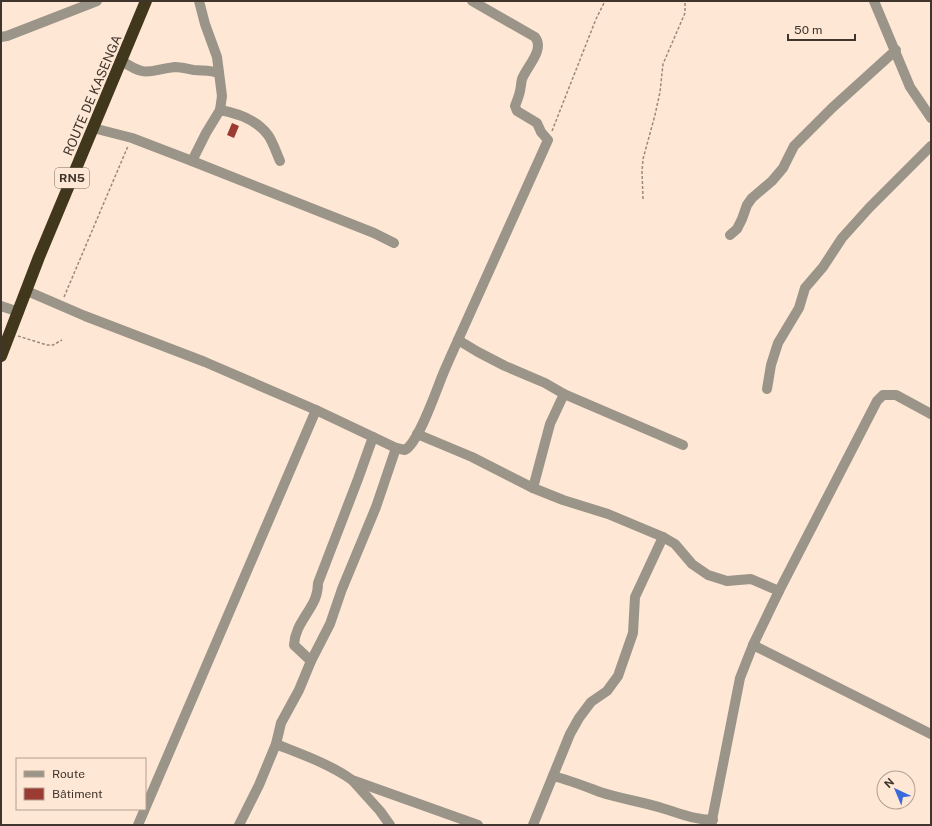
<svg xmlns="http://www.w3.org/2000/svg" width="932" height="826" font-family="'Public Sans',sans-serif">
<rect width="100%" height="100%" fill="#fee7d5"/>
<polygon fill="#9a3c32" points="232,123 239,126 234,138 227,135"/>
<g fill="none" stroke-linecap="round" stroke-linejoin="round">
<g stroke="#9a897d" stroke-width="1.5" stroke-dasharray="3 2" stroke-linecap="butt">
<polyline points="552,131 596,19 605,1"/>
<polyline points="643,199 642,172 643,159 655,115 660,92 663,64 685,13 685,1"/>
<polyline points="64,297 128,146"/>
<polyline points="18,336 47,345 53,345 62,340"/>
</g>
<g stroke="#9a9588" stroke-width="10">
<polyline points="874,1 910,87 931,118"/>
<polyline points="1,37 7,36 97,1"/>
<path d="M 122,61 C 147,78 148,70 175,67 C 181,67 188,69 194,70 C 203,71 210,70 219,73"/>
<path d="M 220,110 C 237,113 257,120 268,135 C 273,142 276,152 280,161"/>
<polyline points="93,128 132,138 192,161 206,133 220,110 222,96 217,57 205,24 199,1"/>
<polyline points="192,161 374,233 394,243"/>
<polyline points="730,235 737,229 742,219 747,205 752,198 772,181 783,168 794,146 832,108 896,50"/>
<path d="M 27,291 L 85,316 L 205,362 L 316,410 L 373,437 L 358,479 L 318,583 C 318,588 317,594 315,599 C 308,615 295,626 294,645 L 311,661"/>
<polyline points="1,306 19,312"/>
<polyline points="458,340 478,352 505,366 545,383 564,394 683,445"/>
<polyline points="767,389 771,365 778,343 799,308 805,288 823,267 842,238 869,208 931,146"/>
<polyline points="564,394 550,424 533,488 563,500 608,514 663,537 675,544 692,564 708,575 727,581 751,579 779,591"/>
<polyline points="417,434 472,457 533,488"/>
<path d="M 396,448 L 405,450 C 419,442 436,391 443,374 C 448,362 453,351 458,340 L 548,140 L 541,132 L 537,123 L 517,111 L 515,106 C 517,101 519,96 520,91 C 521,87 521,83 522,79 C 527,66 545,50 535,37 L 472,1"/>
<polyline points="753,645 931,734"/>
<path d="M 276,744 C 301,754 330,764 352,780 L 478,825"/>
<path d="M 553,776 C 569,780 584,786 600,792 C 621,799 644,802 665,809 C 681,814 696,820 713,820"/>
<polyline points="353,781 380,811 390,825"/>
<polyline points="138,825 316,410"/>
<polyline points="239,825 259,785 276,744 281,723 299,690 311,661 330,624 342,589 376,507 396,448 373,437"/>
<polyline points="533,825 570,734 579,718 591,702 607,691 618,676 633,633 635,597 663,537"/>
<polyline points="711,825 740,678 753,645 779,591 877,401 883,395 896,395 931,414"/>
</g>
<polyline stroke="#40371c" stroke-width="12" points="1,356 39,257 146,1"/>
</g>
<g text-anchor="middle" stroke-width="4" stroke-linejoin="round" paint-order="stroke">
<rect fill="#fee7d5" stroke="#796a5f" stroke-width="1" x="55" y="168" width="34" height="20" rx="3"/>
<g font-size="12" font-weight="bold" fill="#40352d">
<text x="72" y="182">RN5</text>
</g>
<g font-size="13" fill="#40352d" stroke="#fee7d5">
<text transform="translate(92 95) rotate(-67)" y="5">ROUTE DE KASENGA</text>
</g>
</g>
<rect width="932" height="826" fill="none" stroke="#40352d" stroke-width="4"/>
<rect x="16" y="758" width="130" height="52" fill="#fee7d5" stroke="#b2a092"/>
<rect x="24" y="771" width="20" height="6" fill="#9a9588" stroke="#b2a092"/>
<text x="52" y="778" font-size="12" fill="#40352d">Route</text>
<rect x="24" y="788" width="20" height="12" fill="#9a3c32" stroke="#b2a092"/>
<text x="52" y="798" font-size="12" fill="#40352d">Bâtiment</text>
<g transform="translate(896 790) rotate(316)"><circle r="19" fill="#fee7d5" stroke="#b2a092"/>
<path d="M0-3L7 15L0 10L-7 15Z" fill="#3a69da"/>
<text y="-6" font-size="11" font-weight="bold" text-anchor="middle" fill="#40352d">N</text>
</g>
<path d="M788 34v6h67v-6" fill="none" stroke="#40352d" stroke-width="2"/>
<text x="794" y="34" font-size="12" fill="#40352d" stroke="#fee7d5" stroke-width="3" paint-order="stroke">50 m</text>
</svg>
